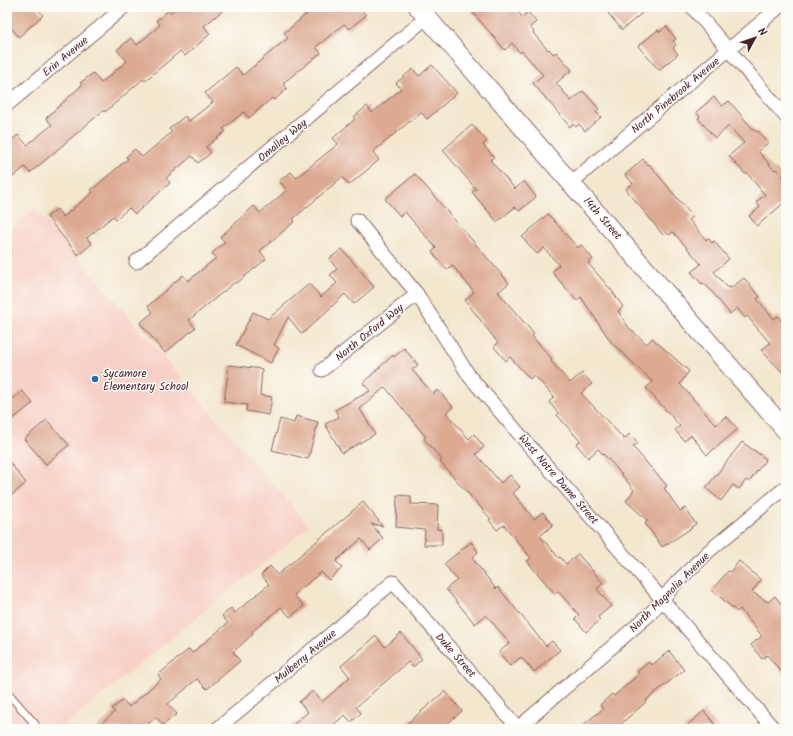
<svg xmlns="http://www.w3.org/2000/svg" width="793" height="736" font-family="Kalam,sans-serif">
<rect width="100%" height="100%" fill="#fdfcf7"/>
<filter id="ink" filterUnits="userSpaceOnUse"><feTurbulence type="fractalNoise" baseFrequency=".025" numOctaves="2"/><feDisplacementMap in="SourceGraphic" scale="8" xChannelSelector="R" yChannelSelector="G"/><feConvolveMatrix kernelMatrix="1 2 1 2 8 2 1 2 1" color-interpolation-filters="sRGB"/></filter>
<filter id="wash" filterUnits="userSpaceOnUse"><feTurbulence type="fractalNoise" baseFrequency=".012" numOctaves="4" result="noise"/><feDisplacementMap in="SourceGraphic" scale="16" xChannelSelector="R" yChannelSelector="G"/><feGaussianBlur stdDeviation="0.9" result="paint"/><feColorMatrix in="noise" values="0 0 0 0 0 0 0 0 0 0 0 0 0 0 0 0 0 1.4 0 .05"/><feComposite in="paint" operator="in"/></filter>
<g filter="url(#wash)">
<rect width="100%" height="100%" fill="#f3e7ce"/>
<polygon fill="#f7d1c7" points="35,208 309,526 60,729 7,729 7,232"/>
<g id="blocks">
<g fill="#dca991">
<polygon points="7,7 36,7 43,15 19,37 7,23"/>
<polygon points="177,7 227,7 204,26 210,34 185,56 180,51 145,81 143,79 105,112 104,110 30,173 25,167 7,182 7,144 18,135 27,145 52,125 46,118 82,85 80,83 93,73 101,83 127,61 117,50 131,38 137,45 160,25 156,21 168,11 170,13"/>
<polygon points="315,7 359,7 366,15 349,29 344,24 316,47 321,53 283,83 287,89 274,100 272,98 249,118 244,112 223,129 226,131 206,147 211,153 198,163 192,156 166,178 170,183 135,214 129,208 116,219 113,216 87,238 92,244 78,255 47,217 57,209 63,217 93,192 91,190 128,159 126,157 135,149 142,157 172,132 169,129 185,116 189,121 213,102 205,93 236,67 243,75 288,38 284,33"/>
<polygon points="468,7 514,7 522,17 528,12 536,22 530,27 534,32 533,33 548,50 549,49 553,54 556,52 572,70 556,83 571,101 583,91 599,109 596,112 601,117 585,131 579,124 576,127 573,124 570,127 533,83 543,75 522,51 520,53 512,43 505,50"/>
<polygon points="603,7 649,7 622,30"/>
<polygon points="666,26 676,39 673,41 676,45 673,48 678,54 659,70 638,46 658,30 660,32"/>
<polygon points="432,65 457,93 427,119 421,112 373,152 379,160 349,185 342,177 293,219 295,221 260,251 266,259 237,283 235,282 189,320 195,328 165,353 140,323 153,312 148,306 183,275 188,281 216,258 212,253 225,242 220,237 254,206 260,213 287,190 279,181 291,172 296,178 338,144 333,138 355,119 354,117 367,106 372,113 401,89 396,83 413,69 419,76"/>
<polygon points="714,97 722,106 729,101 752,128 756,132 758,131 768,143 758,151 774,170 776,169 786,181 786,201 757,226 749,216 760,207 756,202 765,195 747,173 745,174 729,156 744,143 729,126 715,138 698,118 700,117 696,112"/>
<polygon points="472,125 487,141 483,145 494,157 490,160 515,189 524,181 536,197 519,211 515,207 497,222 472,192 476,189 443,150"/>
<polygon points="643,159 648,165 649,164 693,217 689,220 706,240 708,238 712,243 714,241 729,259 714,272 728,288 730,287 731,288 744,278 760,297 757,299 774,319 778,316 786,326 786,376 761,350 770,343 747,316 745,318 737,308 730,314 708,287 703,283 702,284 691,272 701,264 673,232 669,235 666,232 663,235 626,189 633,183 625,175"/>
<polygon points="415,174 509,283 498,292 534,334 532,336 552,359 551,361 570,383 582,373 592,384 581,393 624,439 630,434 638,443 633,447 667,486 664,488 680,511 685,508 696,524 691,527 692,528 662,547 645,523 648,521 626,501 634,490 613,464 598,449 588,458 576,444 580,441 557,415 558,413 549,402 554,397 534,375 530,379 510,357 506,361 494,347 498,343 465,300 474,292 452,265 447,270 432,252 436,248 405,212 400,216 385,199"/>
<polygon points="548,214 578,248 581,245 593,259 588,263 612,291 623,307 618,311 629,328 647,344 652,338 689,371 680,384 716,425 726,416 738,429 707,455 691,435 684,441 675,430 680,426 646,388 653,382 611,342 581,297 577,301 552,272 559,265 544,248 537,254 522,237"/>
<polygon points="342,249 374,287 354,304 345,294 302,334 288,317 274,345 279,348 271,363 236,345 253,312 268,319 309,284 321,297 337,283 330,275 337,269 329,259"/>
<polygon points="404,348 418,365 412,370 433,394 438,390 453,407 446,413 469,439 474,434 484,447 476,454 501,483 510,475 520,487 513,493 534,519 543,512 553,525 540,536 559,558 560,557 566,564 578,554 603,583 597,589 611,606 598,617 600,620 586,632 575,619 579,615 558,591 555,594 527,561 531,558 504,525 497,530 489,520 491,519 440,462 442,460 424,439 426,437 385,387 360,409 375,434 342,453 325,424 339,417 335,410 370,391 363,383 393,355 394,357"/>
<polygon points="229,365 262,369 260,395 272,397 269,415 246,411 247,405 224,402"/>
<polygon points="22,391 33,403 7,424 7,404"/>
<polygon points="296,416 318,422 308,459 272,450 280,419 294,423"/>
<polygon points="47,420 69,445 46,464 24,439"/>
<polygon points="742,442 766,459 749,482 746,480 739,489 733,485 721,501 706,488"/>
<polygon points="7,459 26,483 7,499"/>
<polygon points="397,495 411,496 411,504 438,505 437,529 442,530 442,545 424,545 425,530 396,527"/>
<polygon points="363,502 383,526 371,524 383,538 370,550 361,539 336,561 342,568 329,580 321,572 294,595 304,606 290,617 281,607 252,632 253,634 233,652 240,661 220,678 207,689 197,679 168,704 177,714 163,725 156,717 142,729 95,729 115,712 112,709 123,700 129,707 161,679 158,675 189,649 192,653 228,623 222,616 231,608 235,613 269,584 261,575 270,566 277,575"/>
<polygon points="471,542 478,552 472,558 496,589 498,587 546,646 552,641 560,650 534,672 521,657 510,666 499,652 510,643 486,615 475,624 446,589 457,580 444,564"/>
<polygon points="739,561 761,580 752,592 768,602 775,596 786,610 786,614 781,618 786,624 786,677 767,655 762,659 751,645 762,636 740,609 737,612 712,590 728,571 730,572"/>
<polygon points="401,633 422,659 413,667 408,662 356,707 361,713 351,722 345,715 328,729 288,729 308,712 299,702 313,691 322,702 350,677 341,666 376,636 385,647"/>
<polygon points="669,651 684,670 646,700 647,701 615,729 578,729 603,709 600,705 612,694 614,696 639,674 637,672 649,662 652,665"/>
<polygon points="445,691 462,711 441,729 401,729"/>
<polygon points="704,711 719,729 683,729"/>
</g>
</g>
</g>
<g filter="url(#ink)">
<use href="#blocks" fill-opacity="0" stroke="#856564" stroke-width="1"/>
<g fill="none" stroke-linecap="round" stroke-linejoin="round">
<g stroke="#856564" stroke-width="9">
<polyline id="lane" points="7,692 35,724 29,729"/>
</g>
<g stroke="#856564" stroke-width="15">
<g id="street">
<polyline points="692,7 786,117"/>
<polyline points="7,105 124,7"/>
<polyline points="572,182 779,7"/>
<polyline points="357,220 417,294 470,377 774,729"/>
<polyline points="136,262 427,17"/>
<polyline points="322,370 417,294"/>
<polyline points="217,729 393,582 518,728"/>
<polyline points="517,729 650,614 676,583 709,551 786,487"/>
</g>
</g>
<g stroke="#856564" stroke-width="20">
<polyline id="secondary" points="418,7 786,431"/>
</g>
<use href="#lane" stroke="#fff" stroke-width="7"/>
<use href="#street" stroke="#fff" stroke-width="13"/>
<use href="#secondary" stroke="#fff" stroke-width="18"/>
</g>
</g>
<circle fill="#1f6fb2" stroke="#fdfcf7" stroke-width="1.5" cx="95" cy="379" r="4"/>
<g text-anchor="middle" stroke-width="3" stroke-linejoin="round" paint-order="stroke">
<g font-size="11" fill="#4a1f2b" stroke="#fdfcf7">
<text transform="translate(65 56) rotate(-40)" y="4">Erin Avenue</text>
<text transform="translate(675 95) rotate(-40)" y="4">North Pinebrook Avenue</text>
<text transform="translate(282 140) rotate(-40)" y="4">Omalley Way</text>
<text transform="translate(603 218) rotate(49)" y="4">14th Street</text>
<text transform="translate(369 332) rotate(-39)" y="4">North Oxford Way</text>
<text transform="translate(559 479) rotate(49)" y="4">West Notre Dame Street</text>
<text transform="translate(669 592) rotate(-45)" y="4">North Magnolia Avenue</text>
<text transform="translate(456 655) rotate(49)" y="4">Duke Street</text>
<text transform="translate(305 656) rotate(-40)" y="4">Mulberry Avenue</text>
</g>
<g font-size="11" fill="#4a1f2b" stroke="#fdfcf7" text-anchor="start">
<text x="103" y="377">Sycamore<tspan x="103" dy="13">Elementary School</tspan></text>
</g>
</g>
<rect width="793" height="736" fill="none" stroke="#fdfcf7" stroke-width="24"/>
<g transform="translate(755 38) rotate(50)" stroke="#fdfcf7" stroke-width="3" paint-order="stroke">
<path d="M0-3L7 15L0 10L-7 15Z" fill="#4a1f2b"/>
<text y="-6" font-size="11" font-weight="bold" text-anchor="middle" fill="#4a1f2b">N</text>
</g>
</svg>
